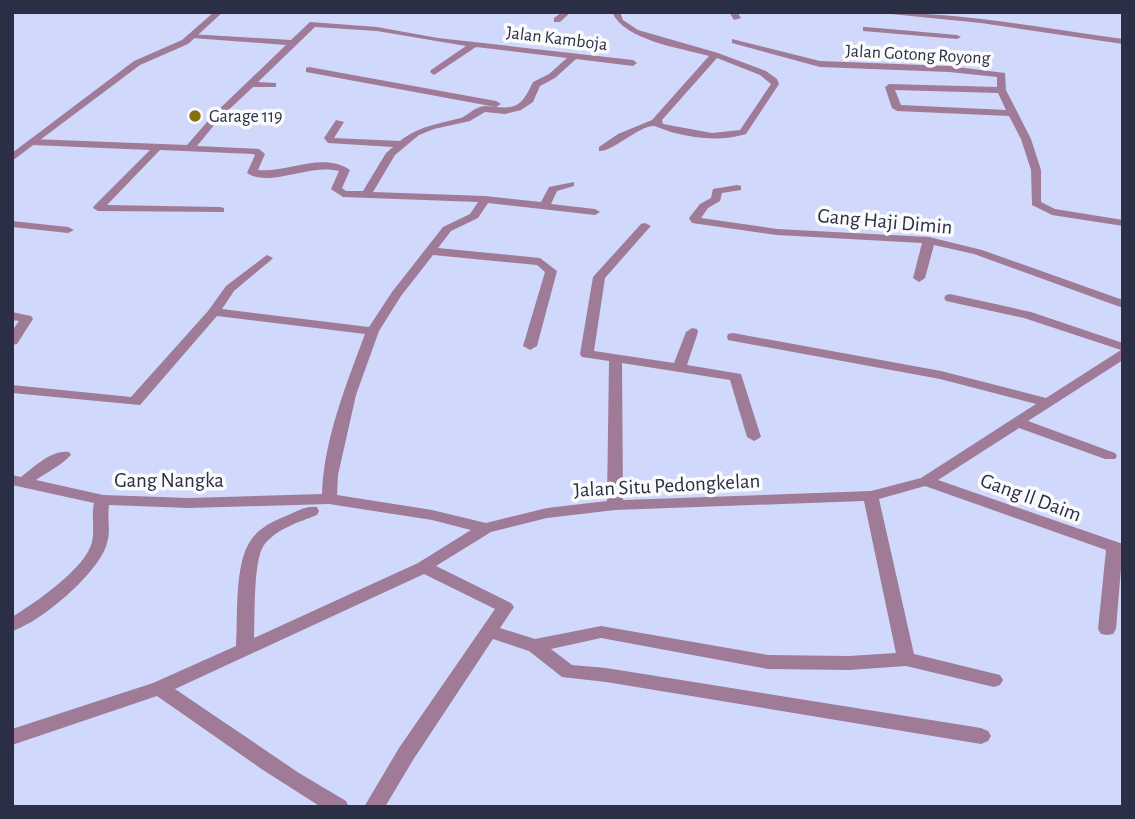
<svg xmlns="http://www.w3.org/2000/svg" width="1135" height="819" font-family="'Alegreya Sans',sans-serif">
<rect width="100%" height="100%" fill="#d0d9fc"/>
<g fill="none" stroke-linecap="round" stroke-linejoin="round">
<g fill="#9f7b97" fill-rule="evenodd">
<polygon points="562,12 571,12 560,22 554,22 554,18"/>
<path d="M 612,12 L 620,12 L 623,20 L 638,30 L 718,53 L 766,71 L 777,79 L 779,84 L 746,134 C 722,141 699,139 675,133 C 669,132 659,127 654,126 C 638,126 613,152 599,151 L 599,147 L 618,134 L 652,120 L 709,56 C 681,48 625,41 612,12 ZM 717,58 L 760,75 L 771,84 L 740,130 L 712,133 L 663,124 L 662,120 Z"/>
<polygon points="729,12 737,12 741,18 734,20"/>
<path d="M 871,12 C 956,12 1039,27 1123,39 L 1123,44 L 981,23 Z"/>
<path d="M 310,22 L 377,27 L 438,38 L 633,60 L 637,63 L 633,66 L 576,59 L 555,78 L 540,86 L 533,102 L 521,110 L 505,114 L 485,112 L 470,121 L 434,129 L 419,135 L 395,155 L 373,192 L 485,196 L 541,202 L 549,187 L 574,182 L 574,186 L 557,191 L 551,204 L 595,209 L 600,212 L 595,215 L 488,203 L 478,218 L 451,231 L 438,248 L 540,258 L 557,271 L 537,346 L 530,350 L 523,346 L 545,272 L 537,265 L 433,255 L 401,296 L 379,331 L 356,395 L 338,475 L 337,495 L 432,510 L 486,523 L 547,508 L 607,501 L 609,361 L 582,357 L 580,354 L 593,277 L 641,224 L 645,223 L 651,226 L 649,228 L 605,278 L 594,351 L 674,363 L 686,332 L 692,328 L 697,329 L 698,332 L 687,365 L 741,374 L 761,437 L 754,441 L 747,437 L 730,380 L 622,363 L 623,500 L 871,491 L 921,478 L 1036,404 L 940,379 L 733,341 L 728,340 L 727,337 L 728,334 L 733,333 L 941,371 L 1046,398 L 1121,350 L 1024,318 L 946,301 L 944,298 L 946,295 L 950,294 L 1031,312 L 1123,343 L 1123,360 L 1028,421 L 1115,453 L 1117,456 L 1115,459 L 1105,459 L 1019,428 L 938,480 L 1123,544 L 1116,629 L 1113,634 L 1107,635 L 1101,634 L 1098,629 L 1106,550 L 925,486 L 879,499 L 914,654 L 1000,675 L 1003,680 L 1000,685 L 994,687 L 906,666 L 849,670 L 768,669 L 601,638 L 551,649 L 572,665 L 606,668 L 981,728 L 988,731 L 991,736 L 988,741 L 981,744 L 606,682 L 562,677 L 529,651 L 493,639 L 413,760 L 385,807 L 364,807 L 399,748 L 495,609 L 424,574 L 175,689 L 299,773 L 346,801 L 349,807 L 321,807 L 263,770 L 157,696 L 12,745 L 12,729 L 153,683 L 236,646 C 238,618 234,563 251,540 C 259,528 273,521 286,516 C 296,512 306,505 317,507 L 319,511 L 317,515 C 299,522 276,529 264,545 C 253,560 255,618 254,638 L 418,563 L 471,530 L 432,520 L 329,504 L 189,508 L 109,505 C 107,518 111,531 107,543 C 100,572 40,623 12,631 L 12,617 C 35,603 86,568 92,542 C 95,529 91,516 94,503 L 12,485 L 12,475 L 21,477 C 34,467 52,449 69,452 L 71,455 C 62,465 47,472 36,480 L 103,495 L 189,498 L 322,494 C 324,439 346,385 365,334 L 217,316 L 140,405 L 12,393 L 12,385 L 131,397 L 208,311 L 226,286 L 267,255 L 273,258 L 271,260 L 234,291 L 222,309 L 369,327 L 392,292 L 443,227 L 470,214 L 478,202 L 343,197 L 331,189 L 339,171 C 311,163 269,188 247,173 L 255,155 L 253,154 L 160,150 L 107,205 L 220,207 L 224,208 L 224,212 L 98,211 L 93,208 L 94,206 L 150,150 L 32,145 L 27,142 L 32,139 L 187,145 L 214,114 L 286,45 L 192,38 L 188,36 L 189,34 L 291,40 ZM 315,27 L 377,31 L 466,46 L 431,70 L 430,72 L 434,75 L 476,47 L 567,58 L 549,74 L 533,82 C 524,100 520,110 497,107 C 492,107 485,105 480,107 C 473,109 468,115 461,118 C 438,124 419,126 400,141 L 334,138 L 344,122 L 336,120 L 324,138 L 328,143 L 393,147 L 386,153 L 363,191 L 346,191 L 342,188 L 350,170 C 323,151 288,173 258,170 L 265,154 L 259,149 L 197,146 L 220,118 L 253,87 L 276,87 L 276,83 L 258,82 ZM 864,501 L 896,653 L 849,656 L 768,655 L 601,626 L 535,639 L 500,628 L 514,607 L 511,603 L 436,566 L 491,532 L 547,518 L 615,510 Z"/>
<polygon points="866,27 957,35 961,37 957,39 863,31 863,27"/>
<path d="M 732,39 L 820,61 L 949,66 L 1005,73 L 1006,90 L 1031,139 L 1041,170 L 1041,202 L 1055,209 L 1123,220 L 1123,226 L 1052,215 L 1032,205 L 1031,170 L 1021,139 L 1009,116 L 897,111 L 892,108 L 885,87 L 889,84 L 997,87 L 997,77 L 949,72 L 820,67 L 732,43 ZM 895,90 L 998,93 L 1006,110 L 901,105 Z"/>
<polygon points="309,67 496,101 501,104 496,107 306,72 306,68"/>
<polygon points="737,185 741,186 741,190 722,193 720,201 708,208 701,218 777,229 929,237 982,250 1123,300 1123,308 974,254 934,245 925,278 919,282 913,278 922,243 777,235 692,223 689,218 700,204 711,198 713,189"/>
<polygon points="12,221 68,227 74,230 68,233 12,227"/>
<polygon points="12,312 31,316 33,319 17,344 12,345 12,331 19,321 12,320"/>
</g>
<polygon fill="#9f7b97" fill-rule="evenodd" points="214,12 223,12 188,44 140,65 12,161 12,153 134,61 182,40"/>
</g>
<circle fill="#867010" stroke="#fbfbfb" stroke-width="2.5" cx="195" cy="116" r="7"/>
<g text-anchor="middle" stroke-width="7" stroke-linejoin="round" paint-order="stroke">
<g font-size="18" fill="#2a2f45" stroke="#fbfbfb">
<text transform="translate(557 38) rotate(7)" y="6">Jalan Kamboja</text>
<text transform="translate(918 54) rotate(3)" y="6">Jalan Gotong Royong</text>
</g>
<g font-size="18" fill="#2a2f45" stroke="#fbfbfb" text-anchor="start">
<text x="209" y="122">Garage 119</text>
</g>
<g font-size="21" fill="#2a2f45" stroke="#fbfbfb">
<text transform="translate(885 221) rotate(5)" y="7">Gang Haji Dimin</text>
<text x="169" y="487">Gang Nangka</text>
<text transform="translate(667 485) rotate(-3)" y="7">Jalan Situ Pedongkelan</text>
<text transform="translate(1031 497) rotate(20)" y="7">Gang Il Daim</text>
</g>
</g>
<rect width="1135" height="819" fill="none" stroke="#2a2f45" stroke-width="28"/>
</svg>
